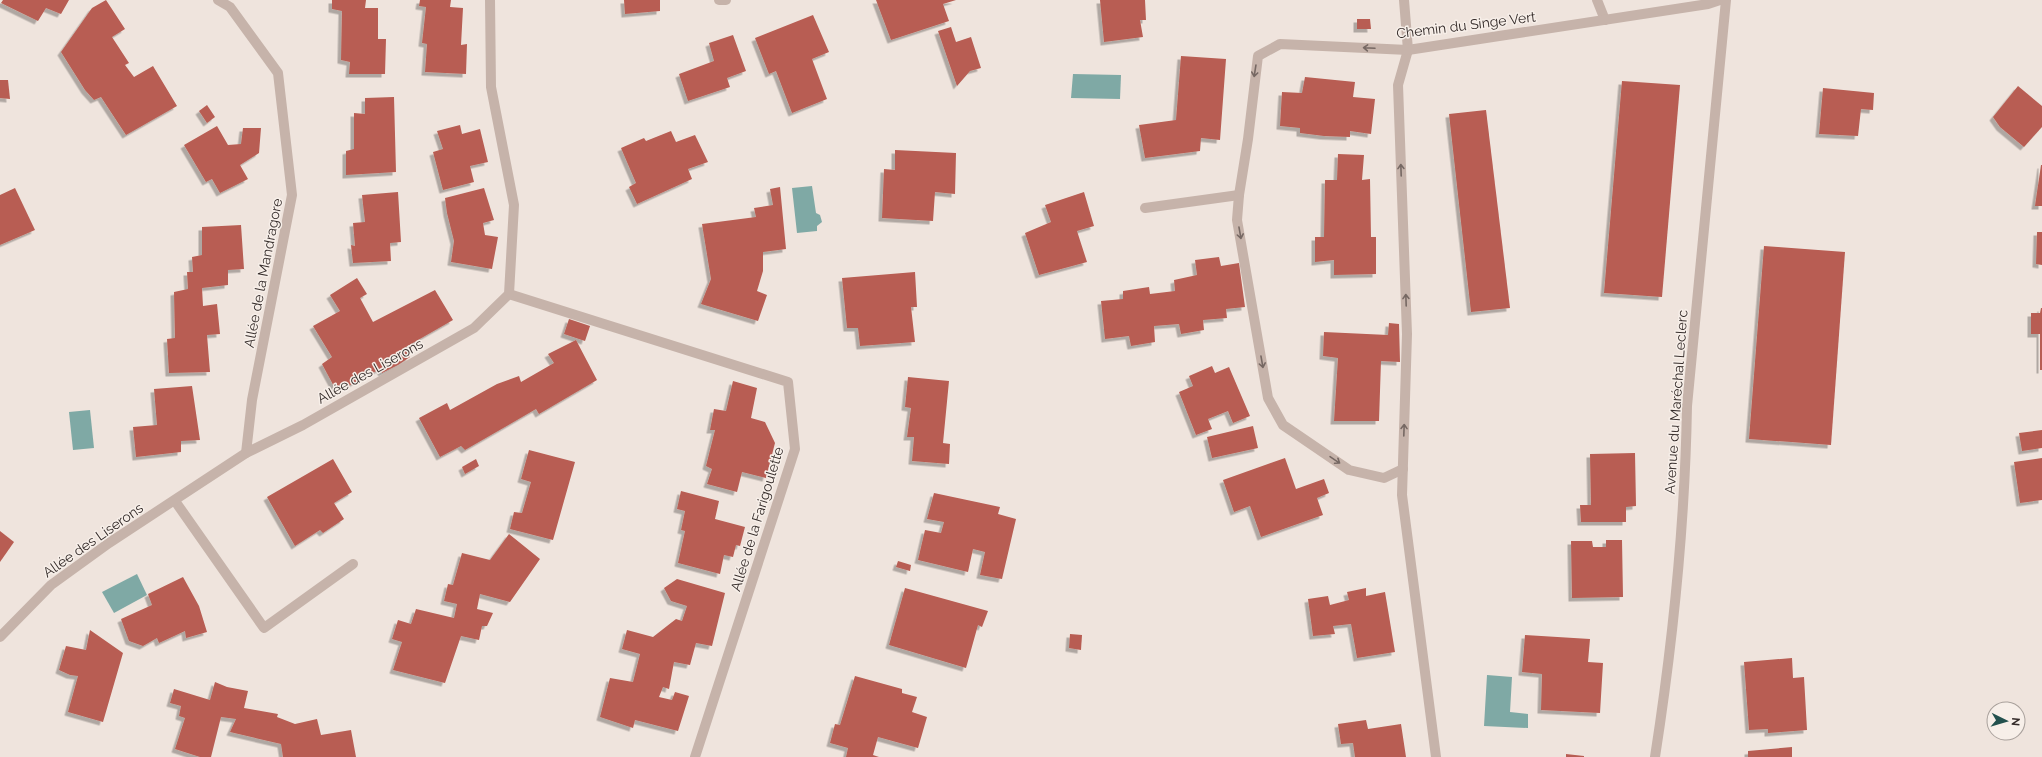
<svg xmlns="http://www.w3.org/2000/svg" width="2042" height="757" font-family="Raleway,sans-serif">
<defs>
<filter id="shadow"><feDropShadow dx="-3.5" dy="3.5" stdDeviation="0" flood-color="#0004"/></filter>
</defs>
<rect width="100%" height="100%" fill="#efe4dd"/>
<g fill="#7fa9a5">
<polygon points="1073,74 1121,75 1120,99 1071,98"/>
<polygon points="812,186 816,213 820,215 822,222 817,226 817,231 797,233 792,188"/>
<polygon points="90,410 94,448 73,450 69,412"/>
<polygon points="137,574 147,595 114,613 102,592"/>
<polygon points="1487,675 1512,677 1510,712 1528,714 1528,728 1484,726"/>
</g>
<g fill="#b85d52" filter="url(#shadow)">
<polygon points="3,0 69,0 61,14 46,8 38,21 1,3"/>
<polygon points="106,0 125,29 112,37 129,63 125,65 134,77 153,66 177,106 126,135 101,97 94,100 85,90 61,52 92,8"/>
<polygon points="332,0 366,0 365,8 378,8 378,39 386,39 385,74 349,74 350,62 341,60 342,11 332,9"/>
<polygon points="420,0 451,0 450,7 463,8 461,45 467,44 466,74 425,72 427,44 422,43 426,7 419,6"/>
<polygon points="624,0 660,0 660,11 625,14"/>
<polygon points="876,0 956,0 943,4 949,21 891,40"/>
<polygon points="1100,0 1145,0 1146,20 1140,20 1143,37 1104,42"/>
<polygon points="813,15 829,52 812,59 827,99 792,113 776,71 769,74 755,38"/>
<polygon points="1357,19 1370,19 1371,29 1357,29"/>
<polygon points="951,27 956,42 971,37 981,68 970,71 957,86 938,31"/>
<polygon points="733,35 746,71 727,78 730,87 688,101 679,74 714,61 709,43"/>
<polygon points="1181,56 1226,59 1220,140 1201,138 1200,151 1145,158 1139,125 1176,120"/>
<polygon points="1305,77 1355,82 1353,97 1375,99 1371,134 1350,131 1350,137 1324,136 1300,133 1300,128 1280,126 1282,92 1302,93"/>
<polygon points="0,80 8,80 10,99 0,98"/>
<polygon points="1622,81 1680,85 1662,297 1604,293"/>
<polygon points="2018,86 2042,106 2042,127 2024,147 2000,127 1993,117"/>
<polygon points="1823,88 1874,93 1873,110 1861,109 1858,136 1819,134"/>
<polygon points="394,97 396,172 346,175 346,151 354,149 354,113 365,114 365,98"/>
<polygon points="207,105 215,117 207,123 199,111"/>
<polygon points="1486,110 1510,308 1471,312 1449,114"/>
<polygon points="460,125 462,134 480,129 488,162 470,166 474,182 443,190 433,152 443,149 437,131"/>
<polygon points="217,126 228,145 241,144 243,128 261,128 259,153 240,165 248,179 220,193 212,179 206,182 184,145"/>
<polygon points="671,131 676,142 695,135 708,162 688,169 692,179 637,204 629,187 636,183 621,148 644,138 646,141"/>
<polygon points="895,150 956,153 955,194 935,192 933,221 882,218 884,169 895,170"/>
<polygon points="1338,154 1364,155 1362,180 1370,179 1371,237 1376,237 1376,274 1334,275 1334,260 1315,262 1315,237 1324,237 1325,180 1337,180"/>
<polygon points="2041,165 2042,165 2042,206 2035,206"/>
<polygon points="780,187 786,249 763,252 763,271 757,291 767,295 758,321 701,304 711,279 702,224 756,217 754,208 773,205 770,189"/>
<polygon points="15,188 35,230 0,245 0,195"/>
<polygon points="484,188 494,220 483,223 485,235 498,237 492,269 451,262 454,241 447,213 445,198"/>
<polygon points="398,192 401,242 390,243 391,261 353,263 351,245 355,246 353,223 365,222 362,195"/>
<polygon points="1084,192 1094,226 1077,231 1087,262 1039,275 1025,233 1051,222 1045,205"/>
<polygon points="241,225 244,269 228,270 228,285 202,288 203,306 217,304 220,334 207,335 210,372 169,373 167,339 175,338 174,292 188,289 187,272 193,272 192,257 202,255 202,227"/>
<polygon points="2037,232 2042,232 2042,265 2036,264"/>
<polygon points="1764,246 1845,252 1831,445 1749,439"/>
<polygon points="1219,257 1221,266 1239,263 1245,307 1226,309 1227,318 1203,320 1204,330 1181,334 1179,324 1154,326 1155,342 1131,346 1129,336 1105,339 1101,301 1123,299 1123,291 1149,287 1150,294 1175,291 1174,280 1197,275 1195,260"/>
<polygon points="915,272 917,307 911,307 915,342 860,346 858,328 847,328 842,278"/>
<polygon points="357,278 367,294 360,298 373,322 435,290 453,320 404,348 410,357 398,365 382,373 380,369 337,392 322,364 332,357 313,326 340,311 330,295"/>
<polygon points="2041,308 2042,308 2042,370 2040,370 2040,334 2031,334 2031,313 2040,313"/>
<polygon points="569,319 590,326 585,341 564,334"/>
<polygon points="1389,323 1399,324 1400,362 1381,361 1379,421 1334,421 1338,358 1323,356 1324,332 1388,335"/>
<polygon points="576,340 597,380 539,414 536,409 465,450 461,446 440,457 419,418 447,403 450,410 497,384 519,376 521,382 554,363 548,354"/>
<polygon points="1212,366 1215,373 1229,367 1250,416 1233,423 1228,411 1208,419 1212,429 1196,435 1179,392 1193,386 1189,376"/>
<polygon points="908,377 949,381 943,443 950,444 949,464 912,461 914,437 907,437 911,408 905,407"/>
<polygon points="733,381 757,388 751,418 765,422 775,443 766,478 742,472 737,492 707,484 712,469 706,466 715,430 710,430 714,409 726,411"/>
<polygon points="192,386 200,440 181,441 181,452 136,457 133,427 157,425 154,389"/>
<polygon points="1253,426 1258,448 1212,458 1207,437"/>
<polygon points="2042,430 2042,448 2022,451 2019,433"/>
<polygon points="529,450 575,462 553,540 510,529 514,512 522,513 531,482 521,479"/>
<polygon points="1635,453 1636,506 1626,507 1626,522 1581,522 1580,505 1591,505 1590,454"/>
<polygon points="1285,458 1296,489 1324,479 1329,493 1317,498 1323,515 1261,537 1250,506 1234,512 1223,480"/>
<polygon points="2042,458 2042,500 2020,503 2014,462"/>
<polygon points="333,459 352,492 334,503 344,519 323,533 320,530 295,546 267,497"/>
<polygon points="476,459 479,466 465,474 462,467"/>
<polygon points="681,491 719,501 715,519 745,527 740,546 736,545 733,557 724,555 720,574 678,563 685,531 681,530 685,511 677,509"/>
<polygon points="934,493 1000,507 998,514 1016,519 1002,579 980,575 985,552 973,549 968,572 918,560 925,530 941,533 944,522 927,519"/>
<polygon points="0,531 14,542 0,562"/>
<polygon points="509,534 540,559 510,602 480,594 477,609 493,613 487,626 482,626 479,640 461,636 445,683 393,670 402,642 392,639 398,620 411,624 416,609 454,618 457,604 444,601 448,584 453,585 462,553 490,560"/>
<polygon points="1606,540 1622,540 1623,597 1572,598 1571,541 1592,541 1593,547 1606,547"/>
<polygon points="898,561 911,565 910,571 896,567"/>
<polygon points="183,577 199,606 207,632 186,638 185,631 159,643 157,638 143,646 129,641 121,619 152,605 148,594"/>
<polygon points="677,579 725,593 712,646 696,643 690,665 674,662 669,689 663,687 659,697 672,700 675,692 689,696 678,731 635,720 633,728 600,717 610,678 633,682 640,654 622,649 627,630 653,637 676,619 682,621 687,606 671,601 664,588"/>
<polygon points="905,588 988,611 982,627 978,625 966,668 889,645"/>
<polygon points="1366,588 1366,596 1385,592 1395,652 1357,658 1351,624 1333,626 1335,634 1313,636 1308,599 1328,596 1330,605 1349,600 1347,592"/>
<polygon points="90,630 123,653 103,722 68,712 78,676 70,675 59,670 66,646 86,650"/>
<polygon points="1070,634 1082,635 1081,650 1069,648"/>
<polygon points="1525,635 1590,639 1588,662 1603,663 1600,713 1541,710 1542,674 1522,672"/>
<polygon points="1792,658 1793,678 1804,677 1807,730 1768,733 1768,729 1749,730 1744,662"/>
<polygon points="855,676 902,689 902,693 917,697 912,712 927,717 918,748 878,737 873,755 879,757 846,757 848,748 830,743 835,724 840,725"/>
<polygon points="215,682 227,687 248,691 244,708 278,714 277,717 295,724 317,719 321,735 351,730 356,757 283,757 281,744 230,732 236,719 221,717 211,757 200,757 175,749 185,718 179,716 181,706 170,703 174,689 210,700"/>
<polygon points="1366,720 1368,729 1401,724 1406,757 1355,757 1353,743 1341,744 1338,724"/>
<polygon points="1792,747 1792,757 1748,757 1748,751"/>
<polygon points="1566,754 1584,756 1584,757 1566,757"/>
</g>
<g fill="none" stroke-linecap="round" stroke-linejoin="round">
<g stroke="#c6b3aa" stroke-width="10">
<polyline points="218,0 230,7 278,73 292,195 252,400 246,453"/>
<polyline points="719,0 726,0"/>
<polyline points="1404,0 1408,50 1398,85 1407,334 1402,495 1436,757"/>
<polyline points="1597,0 1605,20"/>
<polyline points="1145,208 1239,195"/>
<polyline points="509,294 788,382 795,449 695,757"/>
<polyline points="1403,469 1384,478 1349,470 1283,425 1268,398 1237,220 1239,195 1248,139 1258,56 1280,44 1408,50 1708,4 1720,0"/>
<polyline points="175,501 264,628 353,564"/>
<polyline points="0,637 51,585 109,543 246,453 303,425 474,328 509,294 514,205 491,87 490,0"/>
<path d="M 1655,757 C 1673,641 1685,523 1687,406 L 1726,0"/>
</g>
</g>
<defs><path id="oneway-shaft" d="M-6 0H5M1.5-3L5.5 0L1.5 3" fill="none" stroke-width="1.6" stroke-linecap="round" stroke-linejoin="round"/></defs>
<g stroke="#766863">
<use href="#oneway-shaft" transform="translate(1369 48) rotate(-177)"/>
<use href="#oneway-shaft" transform="translate(1255 71) rotate(99)"/>
<use href="#oneway-shaft" transform="translate(1401 170) rotate(-92)"/>
<use href="#oneway-shaft" transform="translate(1240 233) rotate(80)"/>
<use href="#oneway-shaft" transform="translate(1406 300) rotate(-92)"/>
<use href="#oneway-shaft" transform="translate(1262 362) rotate(80)"/>
<use href="#oneway-shaft" transform="translate(1404 430) rotate(-88)"/>
<use href="#oneway-shaft" transform="translate(1335 460) rotate(34)"/>
</g>
<g text-anchor="middle" stroke-width="3" stroke-linejoin="round" paint-order="stroke">
<g font-size="14" fill="#342b29" stroke="#f7efe9">
<text transform="translate(1466 25) rotate(-7)" y="5">Chemin du Singe Vert</text>
<text transform="translate(263 273) rotate(-79)" y="5">Allée de la Mandragore</text>
<text transform="translate(370 371) rotate(-29)" y="5">Allée des Liserons</text>
<text transform="translate(1676 402) rotate(-86)" y="5">Avenue du Maréchal Leclerc</text>
<text transform="translate(757 519) rotate(-73)" y="5">Allée de la Farigoulette</text>
<text transform="translate(93 540) rotate(-35)" y="5">Allée des Liserons</text>
</g>
</g>
<g transform="translate(2006 721) rotate(95)"><circle r="19" fill="#f7efe9" stroke="#a9a19c"/>
<path d="M0-3L7 15L0 10L-7 15Z" fill="#23514e"/>
<text y="-6" font-size="11" font-weight="bold" text-anchor="middle" fill="#342b29">N</text>
</g>
</svg>
